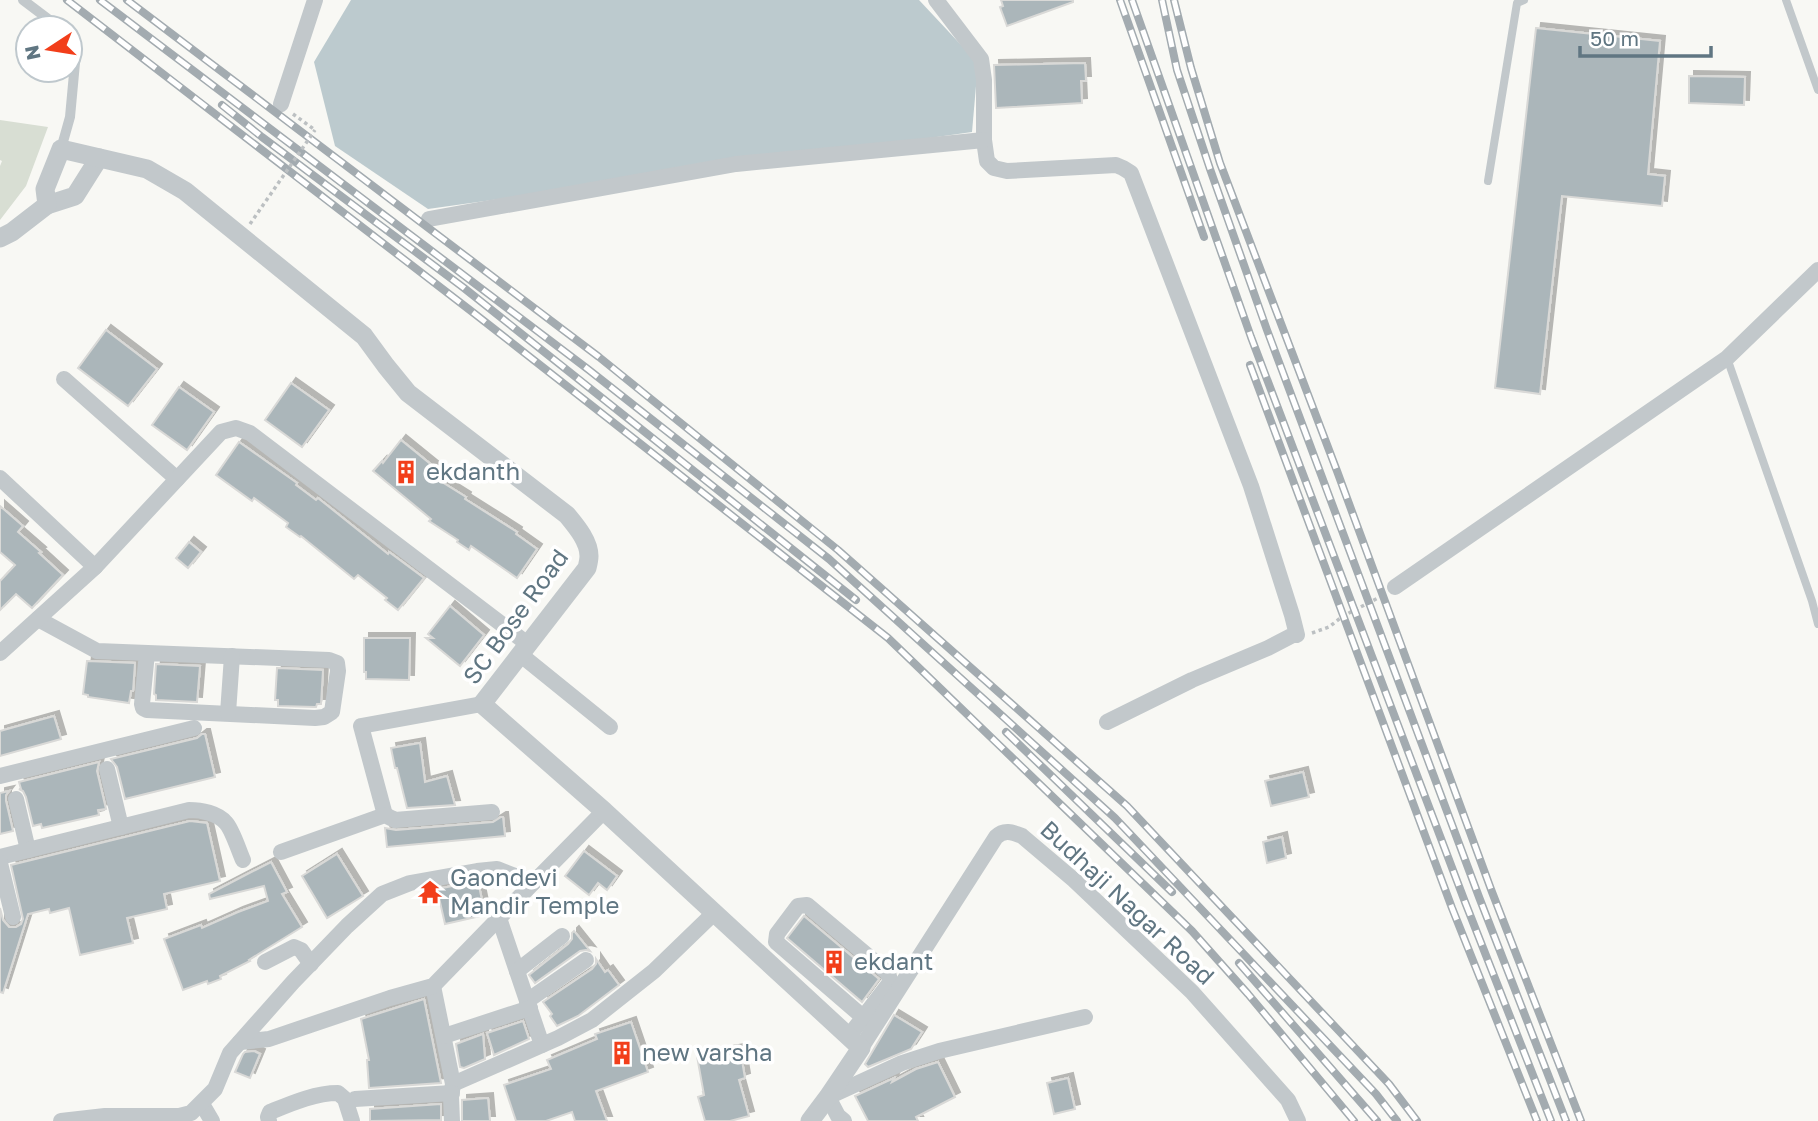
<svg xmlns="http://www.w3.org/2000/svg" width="1818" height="1121" font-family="'Golos Text',sans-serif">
<defs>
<filter id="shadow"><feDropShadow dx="5" dy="-5" stdDeviation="0" flood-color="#0004"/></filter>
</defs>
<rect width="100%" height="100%" fill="#f8f8f4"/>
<polygon fill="#d8ded3" points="0,120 48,127 26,186 0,220 0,166 2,161 0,160"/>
<polygon fill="#bccace" points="351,0 919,0 978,63 972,132 428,209 335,146 314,62"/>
<g fill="#abb6ba" stroke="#d9d9d7" stroke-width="2" filter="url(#shadow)">
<polygon points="1001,0 1073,0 1073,2 1007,26 1000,7 1003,6"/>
<polygon points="1536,28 1660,41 1648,174 1665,176 1662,206 1562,196 1540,394 1495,388"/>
<polygon points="1085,63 1086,81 1081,81 1082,103 996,108 994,65"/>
<polygon points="1689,76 1745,77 1744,105 1689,103"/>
<polygon points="106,330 157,369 128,406 78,368"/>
<polygon points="291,383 329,410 302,447 265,420"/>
<polygon points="179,387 214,412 187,450 152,425"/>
<polygon points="401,440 439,471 434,477 466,497 465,499 517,532 516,534 537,549 517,578 471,546 469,550 457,542 458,540 429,521 431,519 373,471 382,461 383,463"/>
<polygon points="239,442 297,483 296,485 316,500 318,498 388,554 389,552 424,578 398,610 385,600 387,598 358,575 354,579 301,536 300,537 286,527 288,523 254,498 252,501 216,475"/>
<polygon points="0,506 23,526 18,532 41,552 39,553 63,575 32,608 16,594 0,610 0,581 15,565 0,552"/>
<polygon points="189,542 201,552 188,568 176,558"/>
<polygon points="450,606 484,635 460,666 426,638 433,638 428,634"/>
<polygon points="364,638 410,638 409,680 366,679 366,672 364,672"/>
<polygon points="87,661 135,663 133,691 131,691 129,703 88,697 88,695 83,694"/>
<polygon points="156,664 200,666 197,702 156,700 156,695 154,694"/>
<polygon points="277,668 323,670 321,704 317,704 316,707 315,707 278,706 278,700 275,700"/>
<polygon points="54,716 61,739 0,756 0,731"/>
<polygon points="202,734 205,734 215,777 125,799 117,767 111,759 197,738"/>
<polygon points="420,743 425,782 447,776 455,805 407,808 397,768 395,768 391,748"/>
<polygon points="99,762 97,771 106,809 98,810 99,815 42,828 41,824 33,826 26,797 23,791 19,789 21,789 19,782"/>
<polygon points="1303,772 1309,797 1271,806 1265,781"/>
<polygon points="9,791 6,795 6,801 13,831 0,834 0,793"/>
<polygon points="501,817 503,817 505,836 387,847 385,828 396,830 493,822"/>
<polygon points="190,821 207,823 220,881 164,894 167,909 127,918 133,943 80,955 69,908 50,913 49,909 28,914 3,993 0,992 0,908 3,920 9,927 16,927 21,924 23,919 11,865"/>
<polygon points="1282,837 1286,858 1267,863 1263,842"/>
<polygon points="584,851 617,876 607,890 598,883 589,895 565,876"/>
<polygon points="337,854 363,896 327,918 302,876"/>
<polygon points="271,862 287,892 282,894 302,927 260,953 249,960 250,961 220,976 221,979 208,984 207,981 183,990 164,939 201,925 202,928 238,912 268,901 264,886 210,899 209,894"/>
<polygon points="478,881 485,915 445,924 437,889"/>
<polygon points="804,916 879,979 862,1002 787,938"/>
<polygon points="574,931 590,951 586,950 580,951 535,983 529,975 568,944 572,939 572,933"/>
<polygon points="596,959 605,972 608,970 619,985 578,1016 557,1026 550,1016 552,1014 543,1002 592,969 596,964"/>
<polygon points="424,999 441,1083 369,1088 367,1060 369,1060 361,1019"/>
<polygon points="894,1015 922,1032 911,1049 868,1067 865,1064"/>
<polygon points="523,1021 529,1039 494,1055 487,1033"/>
<polygon points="631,1022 648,1072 596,1091 607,1121 575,1121 572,1112 546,1121 516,1121 504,1085 551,1069 547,1060 597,1039 595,1034"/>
<polygon points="483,1034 485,1059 464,1068 460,1067 456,1044"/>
<polygon points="740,1049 745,1078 739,1080 749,1116 730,1121 705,1121 698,1097 704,1095 697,1056"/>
<polygon points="254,1051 260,1054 250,1078 235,1072 243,1054 245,1052"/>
<polygon points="938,1062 955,1097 916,1117 918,1121 868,1121 855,1096 894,1078 892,1082 916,1069"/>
<polygon points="1068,1078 1075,1109 1054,1114 1047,1083"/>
<polygon points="488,1098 490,1121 462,1121 462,1100"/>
<polygon points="441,1104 441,1120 370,1121 370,1109"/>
</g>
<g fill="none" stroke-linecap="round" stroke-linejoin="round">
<g stroke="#bcc0c2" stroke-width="3.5" stroke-dasharray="3.5 3.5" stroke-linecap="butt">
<polyline points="293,114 315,130"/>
<polyline points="1312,633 1329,627 1343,616 1382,596"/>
</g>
<g stroke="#c2c8cb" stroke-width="8">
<polyline points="1786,0 1818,90"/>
<polyline points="1488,181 1517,3 1524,0"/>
<polyline points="1727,358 1812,601 1818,624"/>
</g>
<g stroke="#c2c8cb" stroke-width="10">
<polyline points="23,0 60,28"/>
<polyline points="61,149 70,117 76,52 70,43"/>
</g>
<g stroke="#c2c8cb" stroke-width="16">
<polyline points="936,0 981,59 984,80 984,140 987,161 994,168 1007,171 1116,165 1123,168 1131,173 1251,486 1292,615 1297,635 1293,635 1268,648 1192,680 1107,722"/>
<polyline points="281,104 315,0"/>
<polyline points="429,219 736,164 984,140"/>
<polyline points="64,379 177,479"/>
<polyline points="0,478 95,567 221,432 236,428 250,433 529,645"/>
<polyline points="1395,587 1727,358 1818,270"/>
<polyline points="38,619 97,651 329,660 337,663 338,671 332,712 324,717 315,718 147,710 143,708 142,704 147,653"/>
<polyline points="0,653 95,567"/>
<polyline points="521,655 610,727"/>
<polyline points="228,713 232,656"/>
<polyline points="107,769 121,827"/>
<polyline points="0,776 194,728"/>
<polyline points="16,799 28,850"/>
<polyline points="385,815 361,726 482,704"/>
<polyline points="281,852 385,815 395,820 492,812"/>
<path d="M 0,857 L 189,810 C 201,810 218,813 226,823 C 232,829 239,851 243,860"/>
<polyline points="0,863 13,917"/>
<polyline points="499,918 542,1045"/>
<polyline points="265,962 294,947 301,950 311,964"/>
<polyline points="517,971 562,936"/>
<polyline points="433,986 453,1084 451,1097 452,1121"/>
<polyline points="527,1001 586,960"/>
<polyline points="444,1036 530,1008"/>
<polyline points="849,1036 889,984 890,980 888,973 807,905 798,906 777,934 776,942 863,1017"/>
<polyline points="240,1042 269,1039 390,998 433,986 533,883"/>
<path d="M 861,1048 L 996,837 C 1004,829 1012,832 1022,836 L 1074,880 L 1192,992 L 1288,1100 L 1298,1121"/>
<polyline points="453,1084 558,1038 592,1020 654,971 714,913"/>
<polyline points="355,1099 452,1093"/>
<polyline points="202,1104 212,1121"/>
<polyline points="61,1121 105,1116 179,1116 191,1113 215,1089 230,1053 293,982 347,926 382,894 410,883 477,871 497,869 533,883 604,811"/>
<path d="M 269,1121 L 268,1117 L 270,1112 C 292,1103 315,1093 338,1093 L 345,1099 L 352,1121"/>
<polyline points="844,1121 838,1116 828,1097 902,1063 939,1051 1085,1017"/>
</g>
<g stroke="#c2c8cb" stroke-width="19">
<polyline points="47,205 75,196 99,158"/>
<path d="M 0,238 L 12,232 L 47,205 L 45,189 L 61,149 L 147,169 L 185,191 L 364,336 L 386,366 L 408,393 L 567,515 C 576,526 589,541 589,556 C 589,560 588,564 587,568 L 482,704 L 604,811 L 861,1048 L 828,1097 L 810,1121"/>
</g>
<g stroke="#a3abb0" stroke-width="8">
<g id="rail">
<polyline points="67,0 475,314 888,638 1192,931 1248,994 1354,1121"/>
<polyline points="100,0 589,370 829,559 1115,818 1376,1094 1397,1121"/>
<polyline points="127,0 599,357 838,550 1127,806 1389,1084 1417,1121"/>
<polyline points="1120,0 1204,237"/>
<polyline points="1132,0 1251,337 1465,902 1551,1121"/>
<polyline points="1162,0 1177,70 1210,169 1267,330 1479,897 1566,1121"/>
<polyline points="1174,0 1191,68 1220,163 1337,471 1492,892 1581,1121"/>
<polyline points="222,105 262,137 464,288 856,600"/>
<polyline points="1250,365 1452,908 1537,1121"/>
<polyline points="1006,732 1172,892"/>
<polyline points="1239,963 1377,1121"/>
</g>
</g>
<use href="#rail" stroke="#fff" stroke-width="5" stroke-dasharray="16" stroke-linecap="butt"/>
<polyline stroke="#bcc0c2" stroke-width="3.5" stroke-dasharray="3.5 3.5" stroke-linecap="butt" points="250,224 315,130"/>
</g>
<defs>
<g id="building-bare" transform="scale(1.89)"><path d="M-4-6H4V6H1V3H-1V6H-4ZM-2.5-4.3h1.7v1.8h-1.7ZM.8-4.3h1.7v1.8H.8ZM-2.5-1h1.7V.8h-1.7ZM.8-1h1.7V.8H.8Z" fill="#f23e1a" stroke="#fff" stroke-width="2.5" paint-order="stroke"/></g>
<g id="temple-bare" transform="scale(1.89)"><path d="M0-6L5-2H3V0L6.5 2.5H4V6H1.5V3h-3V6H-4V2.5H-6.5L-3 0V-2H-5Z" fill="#f23e1a" stroke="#fff" stroke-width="2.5" paint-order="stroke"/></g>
</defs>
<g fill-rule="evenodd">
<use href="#building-bare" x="406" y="472"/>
<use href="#temple-bare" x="430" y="892"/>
<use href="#building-bare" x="834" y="962"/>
<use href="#building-bare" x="622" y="1053"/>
</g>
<g text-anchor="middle" stroke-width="7" stroke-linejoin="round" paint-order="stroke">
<g font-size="24" fill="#607682" stroke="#fff" text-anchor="start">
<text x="426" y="480">ekdanth</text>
<text x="450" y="886">Gaondevi<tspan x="450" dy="28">Mandir Temple</tspan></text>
<text x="854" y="970">ekdant</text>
<text x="642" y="1061">new varsha</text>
</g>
<g font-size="24" fill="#607682" stroke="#fff">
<text transform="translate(516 617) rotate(-54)" y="8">SC Bose Road</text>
<text transform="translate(1127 903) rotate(43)" y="8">Budhaji Nagar Road</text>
</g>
</g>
<g transform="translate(49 49) rotate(258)"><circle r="33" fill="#ffffff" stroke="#bfc8cd" stroke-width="2"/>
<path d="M0-5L12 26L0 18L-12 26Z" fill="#f23e1a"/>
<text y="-10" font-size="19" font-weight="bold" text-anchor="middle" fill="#607682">N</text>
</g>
<path d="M1580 46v10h131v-10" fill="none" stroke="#607682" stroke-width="3.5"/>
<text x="1590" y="46" font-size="21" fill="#607682" stroke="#ffffff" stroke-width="5" paint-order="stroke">50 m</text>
</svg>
